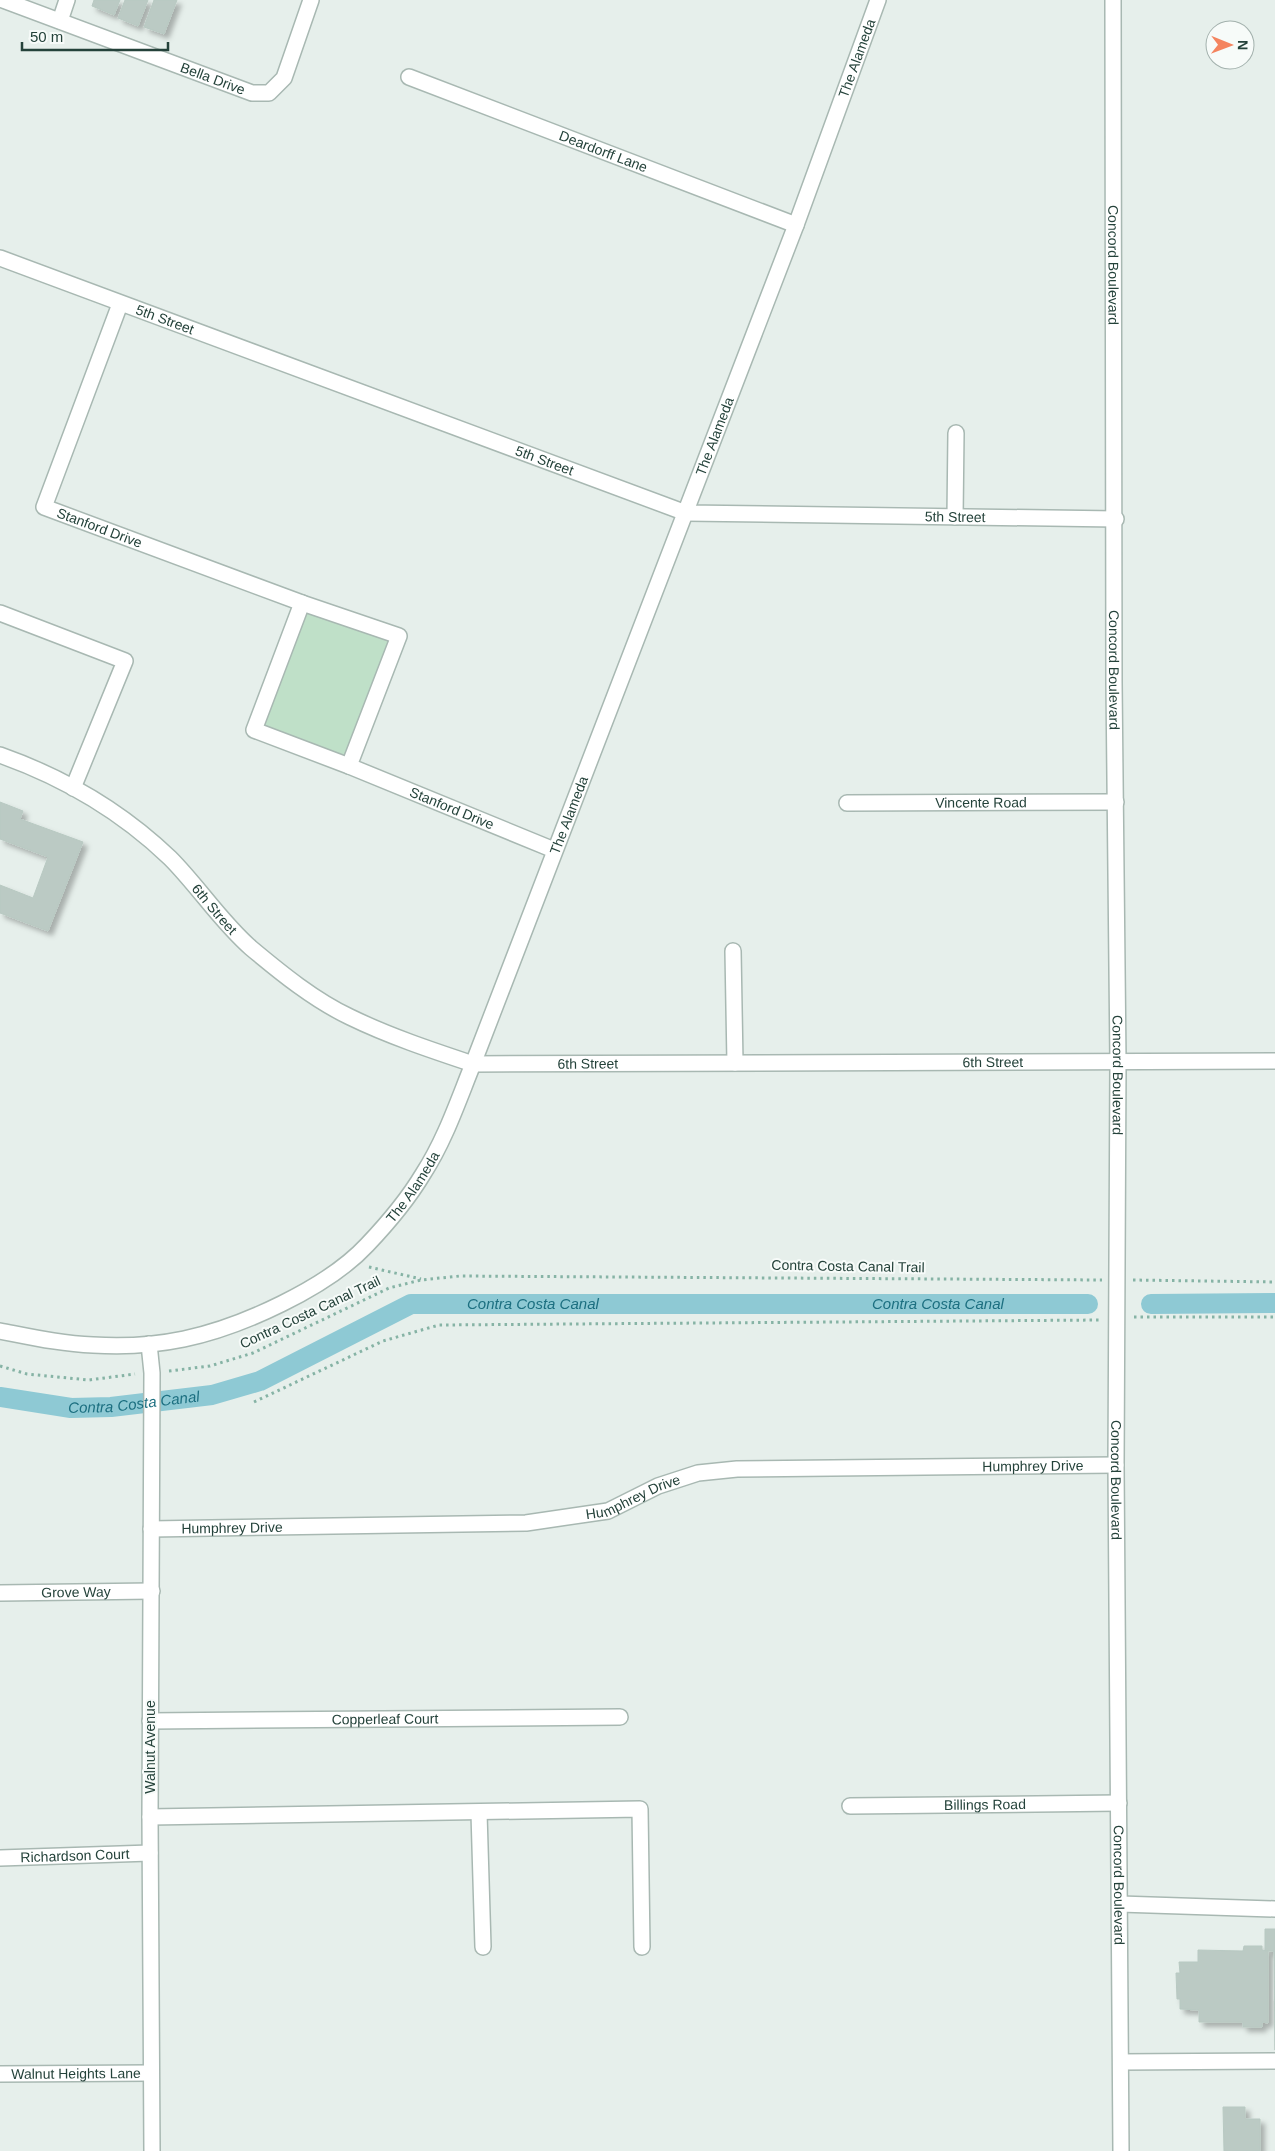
<svg xmlns="http://www.w3.org/2000/svg" width="1275" height="2151" font-family="Helvetica,sans-serif">
<defs>
<filter id="shadow"><feDropShadow dx="4.5" dy="4.5" stdDeviation="2.5" flood-color="#0004"/></filter>
</defs>
<rect width="100%" height="100%" fill="#e6efeb"/>
<polygon fill="#bfe0c8" points="302,603 399,636 349,766 254,730"/>
<g fill="none" stroke-linecap="round" stroke-linejoin="round">
<g stroke="#8ec9d4" stroke-width="20">
<polyline points="1151,1304 1275,1303"/>
<path id="s1" d="M 0,1397 L 71,1408 L 111,1407 L 212,1395 L 260,1381 L 411,1304 L 1088,1304"/>
</g>
</g>
<g fill="#bbcac4" stroke="#b8c9c2" filter="url(#shadow)">
<polygon points="94,0 120,0 114,15 92,6"/>
<polygon points="125,0 148,0 138,26 118,18"/>
<polygon points="154,0 177,0 164,34 144,27"/>
<polygon points="0,802 23,811 20,819 83,842 48,931 0,913 0,885 33,898 48,857 0,839"/>
<polygon points="1265,1929 1275,1929 1275,2050 1274,1951 1265,1951"/>
<polygon points="1244,1946 1262,1946 1262,1950 1268,1951 1268,2023 1262,2022 1262,2027 1243,2027 1243,2022 1199,2022 1199,2010 1180,2009 1180,1999 1177,1999 1176,1973 1180,1973 1179,1962 1198,1962 1198,1950 1243,1951"/>
<polygon points="1223,2107 1245,2107 1245,2119 1260,2119 1260,2151 1224,2151"/>
</g>
<g fill="none" stroke-linecap="round" stroke-linejoin="round">
<g stroke="#a8b8b2" stroke-width="18">
<g id="minor">
<path id="s2" d="M 3,0 L 252,93 L 269,93 L 284,78 L 311,0"/>
<path id="s3" d="M 1113,0 L 1114,683 L 1118,1062 L 1116,1465 L 1121,2151"/>
<polyline points="60,21 67,0"/>
<path id="s4" d="M 409,77 L 796,225"/>
<path id="s5" d="M 0,258 L 686,513 L 1116,519"/>
<path id="s6" d="M 120,304 L 44,507 L 302,603 L 399,636 L 349,766 L 554,850"/>
<polyline points="955,517 956,433"/>
<polyline points="302,603 254,730 349,766"/>
<polyline points="0,613 125,661 73,788"/>
<path id="s7" d="M 0,755 C 62,777 122,812 170,858 C 198,886 221,922 251,948 C 281,973 314,1000 350,1017 C 389,1036 431,1050 473,1064 L 1275,1061"/>
<path id="s8" d="M 847,803 L 1116,802"/>
<polyline points="733,951 735,1063"/>
<path id="s9" d="M 0,1331 C 31,1337 62,1344 93,1345 C 123,1347 155,1345 184,1339 C 241,1327 327,1288 367,1245 C 387,1224 408,1199 423,1174 C 445,1140 458,1101 473,1064 L 796,225 L 878,0"/>
<polyline points="149,1344 152,1373 150,1817 152,2151"/>
<path id="s10" d="M 151,1529 L 526,1523 L 608,1511 L 658,1486 L 698,1473 L 737,1469 L 1116,1465"/>
<path id="s11" d="M 0,1593 L 152,1591"/>
<path id="s12" d="M 150,1721 L 620,1717"/>
<path id="s13" d="M 850,1806 L 1119,1803"/>
<polyline points="479,1813 483,1947"/>
<polyline points="150,1817 640,1809 642,1947"/>
<path id="s14" d="M 0,1858 L 150,1853"/>
<polyline points="1120,1904 1275,1909"/>
<polyline points="1121,2062 1275,2061"/>
<path id="s15" d="M 0,2074 L 151,2073"/>
</g>
</g>
<g stroke="#86b3a5" stroke-width="3" stroke-dasharray="2.5 4" stroke-linecap="butt">
<polyline points="369,1267 421,1279"/>
<polyline points="1133,1280 1275,1282"/>
<polyline points="1134,1317 1275,1317"/>
<polyline points="0,1366 27,1374 89,1380 135,1374"/>
<polyline points="169,1371 210,1366 253,1353 389,1288 421,1280 460,1276 1102,1280"/>
<polyline points="254,1402 383,1341 439,1325 1100,1320"/>
</g>
<use href="#minor" stroke="#fff" stroke-width="15"/>
</g>
<g text-anchor="middle" stroke-width="4" stroke-linejoin="round" paint-order="stroke">
<g font-size="14" fill="#24423a" stroke="#f7fbf9">
<text dy="5" stroke="none"><textPath href="#s9" startOffset="1682">The Alameda</textPath></text>
<text dy="5" stroke="none"><textPath href="#s2" startOffset="224">Bella Drive</textPath></text>
<text dy="5" stroke="none"><textPath href="#s4" startOffset="208">Deardorff Lane</textPath></text>
<text dy="5" stroke="none"><textPath href="#s3" startOffset="265">Concord Boulevard</textPath></text>
<text dy="5" stroke="none"><textPath href="#s5" startOffset="176">5th Street</textPath></text>
<text dy="5" stroke="none"><textPath href="#s9" startOffset="1278">The Alameda</textPath></text>
<text dy="5" stroke="none"><textPath href="#s5" startOffset="581">5th Street</textPath></text>
<text dy="5" stroke="none"><textPath href="#s5" startOffset="1001">5th Street</textPath></text>
<text dy="5" stroke="none"><textPath href="#s6" startOffset="276">Stanford Drive</textPath></text>
<text dy="5" stroke="none"><textPath href="#s3" startOffset="670">Concord Boulevard</textPath></text>
<text dy="5" stroke="none"><textPath href="#s8" startOffset="134">Vincente Road</textPath></text>
<text dy="5" stroke="none"><textPath href="#s6" startOffset="845">Stanford Drive</textPath></text>
<text dy="5" stroke="none"><textPath href="#s9" startOffset="872">The Alameda</textPath></text>
<text dy="5" stroke="none"><textPath href="#s7" startOffset="268">6th Street</textPath></text>
<text dy="5" stroke="none"><textPath href="#s7" startOffset="689">6th Street</textPath></text>
<text dy="5" stroke="none"><textPath href="#s7" startOffset="1094">6th Street</textPath></text>
<text dy="5" stroke="none"><textPath href="#s3" startOffset="1075">Concord Boulevard</textPath></text>
<text dy="5" stroke="none"><textPath href="#s9" startOffset="468">The Alameda</textPath></text>
<text transform="translate(848 1266) rotate(1)" y="5">Contra Costa Canal Trail</text>
<text transform="translate(310 1312) rotate(-25)" y="5">Contra Costa Canal Trail</text>
<text dy="5" stroke="none"><textPath href="#s10" startOffset="891">Humphrey Drive</textPath></text>
<text dy="5" stroke="none"><textPath href="#s3" startOffset="1480">Concord Boulevard</textPath></text>
<text dy="5" stroke="none"><textPath href="#s10" startOffset="486">Humphrey Drive</textPath></text>
<text dy="5" stroke="none"><textPath href="#s10" startOffset="81">Humphrey Drive</textPath></text>
<text dy="5" stroke="none"><textPath href="#s11" startOffset="76">Grove Way</textPath></text>
<text dy="5" stroke="none"><textPath href="#s12" startOffset="235">Copperleaf Court</textPath></text>
<text transform="translate(150 1747) rotate(-90)" y="5">Walnut Avenue</text>
<text dy="5" stroke="none"><textPath href="#s13" startOffset="135">Billings Road</textPath></text>
<text dy="5" stroke="none"><textPath href="#s14" startOffset="75">Richardson Court</textPath></text>
<text dy="5" stroke="none"><textPath href="#s3" startOffset="1885">Concord Boulevard</textPath></text>
<text dy="5" stroke="none"><textPath href="#s15" startOffset="76">Walnut Heights Lane</textPath></text>
</g>
<g font-size="15" font-style="italic" fill="#1c6f80" stroke="#f7fbf9">
<text dy="5" stroke="none"><textPath href="#s1" startOffset="555">Contra Costa Canal</textPath></text>
<text dy="5" stroke="none"><textPath href="#s1" startOffset="960">Contra Costa Canal</textPath></text>
<text dy="5" stroke="none"><textPath href="#s1" startOffset="135">Contra Costa Canal</textPath></text>
</g>
</g>
<g transform="translate(1230 45) rotate(91)"><circle r="24" fill="#f7fbf9" stroke="#a3b1ad"/>
<path d="M0-4L9 19L0 12L-9 19Z" fill="#f4845f"/>
<text y="-8" font-size="14" font-weight="bold" text-anchor="middle" fill="#24423a">N</text>
</g>
<path d="M22 42v8h146v-8" fill="none" stroke="#24423a" stroke-width="2.5"/>
<text x="30" y="42" font-size="15" fill="#24423a" stroke="#f7fbf9" stroke-width="4" paint-order="stroke">50 m</text>
</svg>
